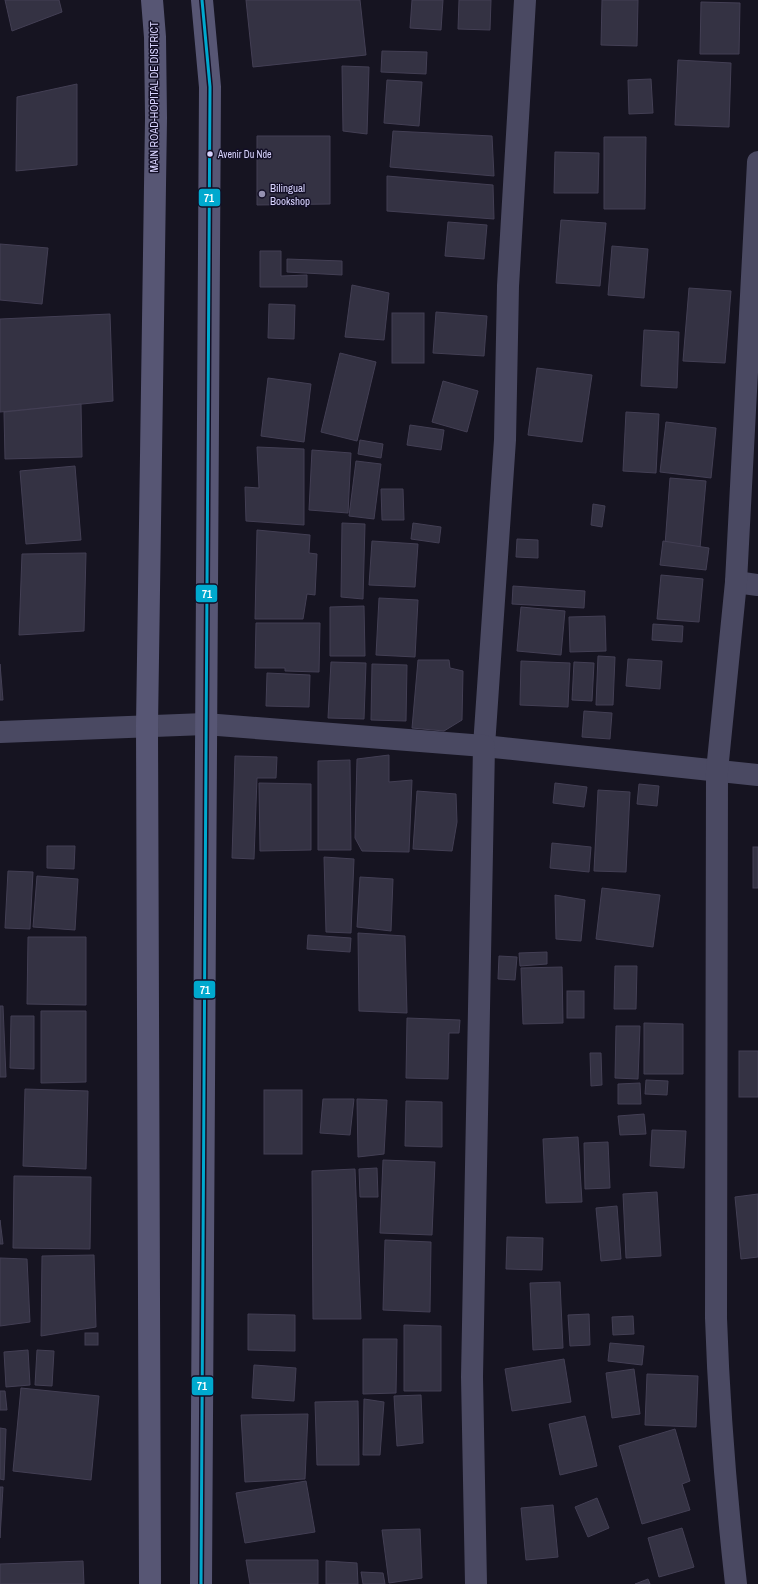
<svg xmlns="http://www.w3.org/2000/svg" width="758" height="1584" font-family="'Archivo Narrow',sans-serif">
<rect width="100%" height="100%" fill="#161421"/>
<g fill="#343243" stroke="#433f54">
<polygon points="5,0 59,0 62,12 12,31"/>
<polygon points="246,0 360,0 366,55 253,67"/>
<polygon points="412,0 443,0 441,30 410,28"/>
<polygon points="459,0 491,0 490,30 458,29"/>
<polygon points="602,0 638,0 637,46 601,45"/>
<polygon points="701,2 740,3 739,54 700,54"/>
<polygon points="382,51 427,52 426,74 381,72"/>
<polygon points="678,60 731,63 729,127 675,125"/>
<polygon points="342,66 369,67 367,134 343,131"/>
<polygon points="651,79 653,113 629,114 628,80"/>
<polygon points="387,80 422,82 419,126 384,123"/>
<polygon points="77,84 77,165 16,171 17,97"/>
<polygon points="393,131 492,136 494,176 390,167"/>
<polygon points="257,136 330,136 330,204 257,205"/>
<polygon points="604,137 646,137 645,209 604,209"/>
<polygon points="555,152 599,153 598,193 554,193"/>
<polygon points="387,176 493,185 494,219 387,211"/>
<polygon points="561,220 606,223 600,286 556,283"/>
<polygon points="448,222 487,225 484,259 445,256"/>
<polygon points="0,244 48,248 42,304 0,300"/>
<polygon points="612,246 648,249 644,298 608,295"/>
<polygon points="260,251 281,251 281,276 307,275 307,287 260,287"/>
<polygon points="287,259 342,261 342,275 287,272"/>
<polygon points="352,285 389,293 384,340 345,337"/>
<polygon points="689,288 731,291 725,363 683,361"/>
<polygon points="269,304 295,305 294,339 268,338"/>
<polygon points="436,312 487,316 484,356 433,353"/>
<rect x="392" y="313" width="32" height="50"/>
<polygon points="110,314 113,401 0,412 0,319"/>
<polygon points="644,330 679,332 677,388 641,386"/>
<polygon points="340,353 376,362 357,441 321,432"/>
<polygon points="537,368 592,375 582,442 528,435"/>
<polygon points="268,378 311,384 304,442 261,436"/>
<polygon points="443,381 478,391 467,432 432,422"/>
<polygon points="81,404 82,457 5,459 4,412"/>
<polygon points="626,412 659,414 656,473 623,471"/>
<polygon points="666,422 716,428 711,478 660,472"/>
<polygon points="410,425 444,430 441,450 407,445"/>
<polygon points="360,440 383,444 381,458 358,454"/>
<polygon points="257,447 304,449 304,525 246,521 245,487 259,488"/>
<polygon points="312,450 351,453 348,513 309,510"/>
<polygon points="356,461 381,464 374,519 349,516"/>
<polygon points="75,466 81,540 26,544 20,471"/>
<polygon points="670,478 706,481 700,548 665,545"/>
<polygon points="381,489 403,489 404,520 382,520"/>
<polygon points="593,504 605,506 602,527 591,525"/>
<polygon points="342,523 365,524 363,599 341,597"/>
<polygon points="413,523 441,527 439,543 411,539"/>
<polygon points="257,530 310,535 309,553 317,554 315,595 307,594 303,619 255,619"/>
<polygon points="517,539 538,540 538,558 516,557"/>
<polygon points="372,541 418,544 415,587 369,585"/>
<polygon points="663,541 709,548 706,570 660,565"/>
<polygon points="86,553 84,631 19,635 22,554"/>
<polygon points="661,575 703,579 699,622 657,619"/>
<polygon points="513,586 585,591 584,608 512,604"/>
<polygon points="379,598 418,600 415,657 376,655"/>
<polygon points="364,606 365,656 330,656 330,607"/>
<polygon points="521,607 565,611 561,655 517,651"/>
<polygon points="605,616 606,651 570,652 569,617"/>
<polygon points="256,623 320,623 319,672 285,671 285,668 255,668"/>
<polygon points="653,624 683,626 682,642 652,640"/>
<polygon points="598,656 615,657 613,705 596,705"/>
<polygon points="628,659 662,661 660,689 626,686"/>
<polygon points="418,660 449,660 450,668 463,671 462,720 444,731 412,728"/>
<polygon points="521,661 570,663 568,707 520,705"/>
<polygon points="331,662 366,663 364,719 328,718"/>
<polygon points="574,662 594,663 592,701 572,700"/>
<polygon points="0,664 3,700 0,700"/>
<polygon points="372,664 407,665 406,721 371,720"/>
<polygon points="267,673 310,675 309,707 266,706"/>
<polygon points="584,711 612,713 610,739 582,737"/>
<polygon points="389,755 389,782 412,780 409,852 362,851 355,838 357,759"/>
<polygon points="235,756 277,757 276,778 257,778 254,859 232,858"/>
<polygon points="350,760 351,850 318,850 318,761"/>
<polygon points="259,783 311,784 311,850 260,851"/>
<polygon points="555,783 587,787 584,807 553,803"/>
<polygon points="639,784 659,786 657,806 637,804"/>
<polygon points="598,790 630,792 626,872 594,871"/>
<polygon points="417,791 456,794 457,822 452,851 413,849"/>
<polygon points="552,843 591,847 589,872 550,868"/>
<polygon points="47,846 75,846 74,869 47,868"/>
<rect x="753" y="847" width="5" height="41"/>
<polygon points="324,857 354,859 351,933 326,932"/>
<polygon points="8,871 33,872 30,929 5,928"/>
<polygon points="37,876 78,879 75,930 33,927"/>
<polygon points="360,877 393,879 391,931 357,927"/>
<polygon points="602,888 660,895 653,947 596,939"/>
<polygon points="555,895 585,900 581,941 556,939"/>
<polygon points="358,933 405,936 407,1013 359,1011"/>
<polygon points="308,935 351,938 350,952 307,949"/>
<polygon points="28,937 86,937 86,1005 27,1004"/>
<polygon points="547,952 547,964 520,966 519,953"/>
<polygon points="499,956 517,957 515,980 498,979"/>
<polygon points="615,966 637,966 636,1009 614,1009"/>
<polygon points="562,967 563,1023 523,1024 521,968"/>
<rect x="567" y="991" width="17" height="27"/>
<polygon points="0,1006 3,1006 6,1077 0,1077"/>
<polygon points="41,1011 86,1011 86,1082 41,1083"/>
<polygon points="11,1016 34,1016 34,1069 10,1068"/>
<polygon points="407,1018 460,1020 459,1033 449,1033 448,1079 406,1078"/>
<polygon points="644,1023 683,1024 683,1074 644,1074"/>
<polygon points="616,1026 640,1026 638,1079 615,1078"/>
<rect x="739" y="1051" width="19" height="46"/>
<polygon points="590,1053 601,1053 602,1085 591,1086"/>
<polygon points="646,1080 668,1081 667,1095 645,1094"/>
<polygon points="640,1083 641,1104 618,1104 618,1084"/>
<polygon points="25,1089 88,1091 86,1169 23,1166"/>
<rect x="264" y="1090" width="38" height="64"/>
<polygon points="323,1099 354,1099 350,1135 320,1133"/>
<polygon points="357,1099 387,1100 384,1154 358,1157"/>
<polygon points="406,1101 442,1102 442,1147 405,1146"/>
<polygon points="644,1114 646,1134 620,1135 618,1116"/>
<polygon points="652,1130 686,1131 684,1168 650,1166"/>
<polygon points="578,1137 582,1202 546,1203 543,1139"/>
<polygon points="608,1142 610,1188 585,1189 584,1143"/>
<polygon points="383,1160 435,1162 432,1235 380,1233"/>
<polygon points="377,1168 378,1197 360,1197 359,1169"/>
<polygon points="355,1169 361,1319 313,1319 312,1171"/>
<polygon points="14,1176 91,1177 90,1249 13,1248"/>
<polygon points="657,1192 661,1256 626,1258 623,1194"/>
<polygon points="758,1194 758,1257 741,1259 735,1197"/>
<polygon points="617,1206 621,1259 601,1261 596,1208"/>
<polygon points="0,1220 3,1244 0,1244"/>
<polygon points="507,1237 543,1238 542,1270 506,1269"/>
<polygon points="385,1240 431,1242 430,1312 383,1310"/>
<polygon points="94,1255 96,1327 41,1336 42,1256"/>
<polygon points="0,1258 27,1259 30,1322 0,1326"/>
<polygon points="560,1282 563,1348 533,1350 530,1283"/>
<polygon points="248,1314 295,1315 295,1351 248,1350"/>
<polygon points="589,1314 590,1345 570,1346 568,1315"/>
<polygon points="633,1316 634,1334 613,1335 612,1317"/>
<polygon points="404,1325 441,1326 441,1391 404,1391"/>
<rect x="85" y="1333" width="13" height="12"/>
<polygon points="363,1339 397,1339 396,1393 363,1394"/>
<polygon points="610,1343 644,1346 642,1365 608,1361"/>
<polygon points="28,1350 30,1385 6,1387 4,1352"/>
<polygon points="37,1350 54,1351 52,1386 35,1385"/>
<polygon points="564,1359 571,1402 512,1411 505,1369"/>
<polygon points="254,1365 296,1368 294,1401 252,1398"/>
<polygon points="634,1369 640,1414 612,1418 606,1373"/>
<polygon points="647,1374 698,1376 696,1427 645,1425"/>
<polygon points="21,1388 99,1396 91,1480 13,1471"/>
<polygon points="0,1391 5,1391 7,1410 0,1410"/>
<polygon points="421,1395 423,1443 397,1446 394,1396"/>
<polygon points="364,1399 384,1402 380,1455 363,1455"/>
<polygon points="358,1401 359,1465 317,1465 315,1402"/>
<polygon points="308,1414 305,1479 245,1482 241,1415"/>
<polygon points="585,1416 597,1466 560,1475 549,1424"/>
<polygon points="0,1428 6,1429 4,1480 0,1479"/>
<polygon points="675,1429 690,1481 682,1484 690,1510 642,1524 619,1446"/>
<polygon points="306,1481 315,1532 245,1543 236,1493"/>
<polygon points="0,1487 3,1487 0,1538"/>
<polygon points="597,1498 609,1528 588,1537 575,1507"/>
<polygon points="553,1505 558,1557 526,1560 521,1508"/>
<polygon points="682,1528 694,1567 659,1577 648,1538"/>
<polygon points="420,1529 422,1578 389,1583 382,1530"/>
<polygon points="246,1560 318,1560 318,1584 250,1584"/>
<polygon points="83,1561 84,1584 0,1584 0,1564"/>
<polygon points="326,1561 357,1563 358,1584 326,1584"/>
<polygon points="361,1572 383,1573 385,1584 363,1584"/>
<polygon points="648,1579 650,1584 635,1584"/>
</g>
<g fill="none" stroke-linecap="round" stroke-linejoin="round">
<g stroke="#4a4962" stroke-width="22">
<polyline points="525,0 508,286 505,440 484,746 758,775"/>
<polyline points="736,582 758,585"/>
<polyline points="0,732 205,724 484,746 472,1377 476,1584"/>
<path d="M 736,1584 C 726,1495 719,1407 716,1318 L 717,771 L 736,582 L 758,162"/>
</g>
<g stroke="#575674" stroke-width="22">
<polyline points="150,1584 147,726 156,118 155,37 152,0"/>
<polyline points="201,1584 210,87 202,0"/>
</g>
<g stroke="#130f26" stroke-width="6">
<polyline id="bus-1" points="201,1584 210,87 202,0"/>
</g>
<use href="#bus-1" stroke="#00a9ce" stroke-width="3"/>
</g>
<circle fill="#d9d4ff" stroke="#130f26" stroke-width="1.5" cx="210" cy="154" r="3.5"/>
<circle fill="#9591b1" stroke="#130f26" stroke-width="1.5" cx="262" cy="194" r="4"/>
<g text-anchor="middle" stroke-width="3" stroke-linejoin="round" paint-order="stroke">
<g font-size="10" fill="#d9d4ff" stroke="#130f26" text-anchor="start">
<text x="218" y="158">Avenir Du Nde</text>
</g>
<g font-size="11" fill="#d9d4ff" stroke="#130f26">
<text transform="translate(154 97) rotate(-90)" y="4">MAIN ROAD-HOPITAL DE DISTRICT</text>
</g>
<g font-size="11" fill="#d9d4ff" stroke="#130f26" text-anchor="start">
<text x="270" y="192">Bilingual<tspan x="270" dy="13">Bookshop</tspan></text>
</g>
</g>
<g stroke="#130f26" stroke-width="1.5">
<rect x="198" y="188" width="23" height="19" rx="4" fill="#00a9ce"/>
<rect x="195" y="584" width="23" height="19" rx="4" fill="#00a9ce"/>
<rect x="193" y="980" width="23" height="19" rx="4" fill="#00a9ce"/>
<rect x="191" y="1376" width="23" height="20" rx="4" fill="#00a9ce"/>
</g>
<g font-size="11" text-anchor="middle" font-weight="bold" fill="#fff">
<text x="209" y="202">71</text>
<text x="207" y="598">71</text>
<text x="205" y="994">71</text>
<text x="202" y="1390">71</text>
</g>
</svg>
